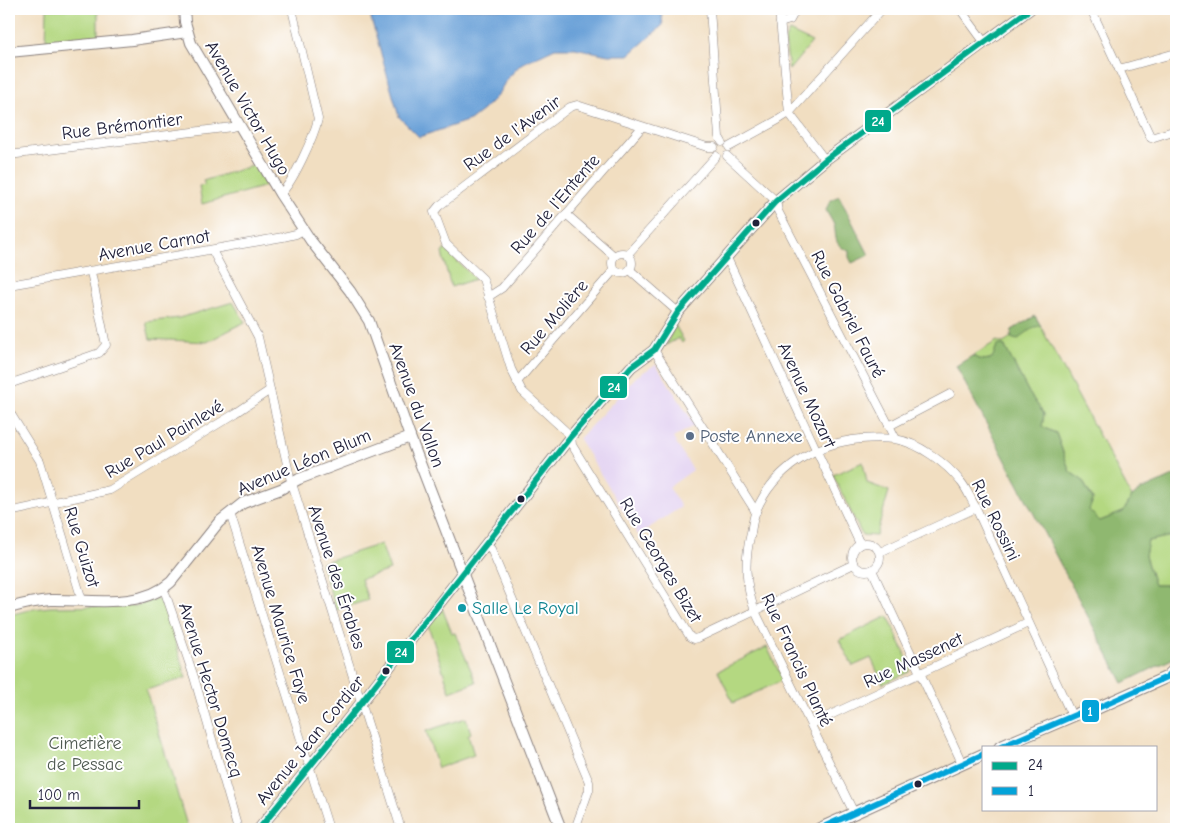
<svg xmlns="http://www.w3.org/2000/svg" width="1185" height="838" font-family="'Comic Neue',sans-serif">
<rect width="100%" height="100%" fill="#fff"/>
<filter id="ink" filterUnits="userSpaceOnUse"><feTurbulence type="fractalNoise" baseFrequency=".02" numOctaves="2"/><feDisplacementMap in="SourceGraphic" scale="10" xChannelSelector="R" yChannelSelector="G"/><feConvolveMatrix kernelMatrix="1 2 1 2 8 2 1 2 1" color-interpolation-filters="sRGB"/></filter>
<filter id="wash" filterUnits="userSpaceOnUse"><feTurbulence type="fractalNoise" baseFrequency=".0096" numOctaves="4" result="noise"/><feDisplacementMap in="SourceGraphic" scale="20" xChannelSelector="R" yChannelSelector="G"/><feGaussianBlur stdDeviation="1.12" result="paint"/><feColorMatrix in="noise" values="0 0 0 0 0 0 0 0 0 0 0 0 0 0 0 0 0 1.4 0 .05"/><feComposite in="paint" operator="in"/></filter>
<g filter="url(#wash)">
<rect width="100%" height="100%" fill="#f1dec1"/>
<polygon fill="#e3d3f2" points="656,364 695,425 673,438 693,470 669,487 681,507 638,535 579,439 636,377"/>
<g fill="#b4d881" stroke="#6b7d5e">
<polygon points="47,9 98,9 98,38 46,43"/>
<polygon points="789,31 812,42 789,70 785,39"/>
<polygon points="254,165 266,186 202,204 199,186 205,185 203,181"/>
<polygon points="445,249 475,279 451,287 442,253"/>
<polygon points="233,302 245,322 207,342 150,339 146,322 179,318"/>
<path d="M 1035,316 L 1132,497 L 1123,512 L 1100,521 L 1089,510 L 1093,499 L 1082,480 L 1070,472 L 1056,433 L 1042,427 L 1044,414 L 1029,393 L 1004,345 C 993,357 989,365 972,356 L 997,341 L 1002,343 C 1009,341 1012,337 1012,330 Z"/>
<polygon points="675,325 684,341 682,343 679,338 666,345"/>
<polygon points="863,462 867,483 889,491 876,536 862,535 833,475"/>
<polygon points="1176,535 1176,585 1154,585 1145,556 1148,541"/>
<polygon points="381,544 390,570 361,579 368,600 336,610 321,563"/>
<path d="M 157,599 L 164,602 L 186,678 L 146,690 L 188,829 L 10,829 C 9,822 11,812 9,807 L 9,615 L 33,609 L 50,607 L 135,606 Z"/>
<polygon points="442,608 452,633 455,633 476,682 450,692 428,625"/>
<polygon points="888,616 911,667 909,672 883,684 871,658 853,666 839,640"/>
<polygon points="767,647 783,680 733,703 718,671"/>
<polygon points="466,718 471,733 468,735 474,755 438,768 426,731"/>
</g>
<g fill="#8fb86f" stroke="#586d55">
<path d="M 839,196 L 869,255 L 852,263 L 849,257 L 849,251 C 833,245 837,238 834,225 C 832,220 828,215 826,210 L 830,201 Z"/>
<polygon points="1035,316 1041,326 1034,327 1017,340 1011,338 1012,330"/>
<polygon points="997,345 1004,345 1029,393 1044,414 1042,427 1056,433 1070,472 1082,480 1093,500 1089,510 1100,521 1123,512 1132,497 1139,491 1176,475 1176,535 1148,541 1145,556 1154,585 1176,585 1176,657 1123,683 956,366 972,356 981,360 992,359"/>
</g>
<polygon fill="#6aa1d8" stroke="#46628a" points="370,9 661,9 663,25 629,55 608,55 575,48 555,48 521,64 507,79 497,96 483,110 470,120 419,137 399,117 370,15"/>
</g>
<g filter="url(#ink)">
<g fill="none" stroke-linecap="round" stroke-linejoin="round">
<g stroke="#8a807e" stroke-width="9">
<g id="street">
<polyline points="710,9 719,137 722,142"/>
<polyline points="779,9 789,113 825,160"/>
<polyline points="960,9 985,43"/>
<polyline points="1091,9 1151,138 1176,130"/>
<polyline points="780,23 790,20 796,9"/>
<polyline points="1119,69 1176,53"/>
<polyline points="714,147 707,147 577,105 570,107 439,206 434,212 446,244 483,279 511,369 522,391 571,436 572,445 690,637 694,639 698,638 854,564"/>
<polyline points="729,147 778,120 789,113 882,9"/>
<polyline points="9,155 232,127 239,125"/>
<polyline points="727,156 776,201 778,211 896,439"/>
<path d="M 280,194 C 293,183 314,136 318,119 L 292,9"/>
<polyline points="566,214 614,256"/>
<polyline points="212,250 258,337 290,477 401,829"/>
<circle cx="622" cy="263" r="10"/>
<polyline points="627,255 716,156"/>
<polyline points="727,258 860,544"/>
<polyline points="630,270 678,312"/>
<polyline points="9,285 283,237 296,234 303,230"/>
<polyline points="488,297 502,288 642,127"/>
<polyline points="654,350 756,512"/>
<polyline points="517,382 614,270"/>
<polyline points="9,384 99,353 106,345 91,272"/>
<polyline points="9,411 40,461 82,600"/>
<polyline points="889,426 950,394"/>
<polyline points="9,512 110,490 236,413 270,390"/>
<polyline points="230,513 329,829"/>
<circle cx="866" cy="557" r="14"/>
<polyline points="486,545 491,549 589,782 589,790 575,829"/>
<polyline points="880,552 976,508"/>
<polyline points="872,570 962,763"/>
<polyline points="163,589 166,595 194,677 238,829"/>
<polyline points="811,724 1028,623"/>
<path d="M 854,813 L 755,611 C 745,584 744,561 751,533 C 752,526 753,518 756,511 C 774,468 816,443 861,439 C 872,438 884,438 895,439 C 919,443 946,463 961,482 C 967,489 971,500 976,508 L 1072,716"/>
</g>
</g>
<g stroke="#8a807e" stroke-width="12">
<g id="secondary">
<polyline points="184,9 185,22 191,43 280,194 311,241 350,291 369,321 410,437 561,829"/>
<polyline points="9,52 132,40 187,32"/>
<path d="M 9,608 C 23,604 37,601 51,600 C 90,599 140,610 171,582 L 219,522 L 243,503 L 281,489 L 299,479 L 410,437"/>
<polyline points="259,829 361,703 571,436 631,367 654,350 678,312 776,201 825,160 1030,9"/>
</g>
</g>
<g stroke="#8a807e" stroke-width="13">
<g id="primary">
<polyline points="1000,747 1082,712 1091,711 1167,677 1176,668"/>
<polyline points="819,829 984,754"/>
</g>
</g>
<use href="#street" stroke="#fff" stroke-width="8"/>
<use href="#secondary" stroke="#fff" stroke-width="10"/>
<use href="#primary" stroke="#fff" stroke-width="11"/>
<g stroke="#fff" stroke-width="10">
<polyline id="bus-1" points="259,829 361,703 571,436 631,367 654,350 678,312 776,201 825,160 1030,9"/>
</g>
<g stroke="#fff" stroke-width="10">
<g id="bus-2">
<polyline points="1001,747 1082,712 1091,711 1167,677 1176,668"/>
<polyline points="819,829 984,754"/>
</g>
</g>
<use href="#bus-1" stroke="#00a98b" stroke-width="6"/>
<use href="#bus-2" stroke="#03a3d9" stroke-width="6"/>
</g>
</g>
<g fill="#22223b" stroke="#fff" stroke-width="2">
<circle cx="756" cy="223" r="4.5"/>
<circle cx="521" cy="499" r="4.5"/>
<circle cx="386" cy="671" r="4.5"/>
<circle cx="918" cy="784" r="4.5"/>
</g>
<circle fill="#5c6f8a" stroke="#fff" stroke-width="2" cx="690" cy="436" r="5"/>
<circle fill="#0f9aa8" stroke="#fff" stroke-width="2" cx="462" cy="608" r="5"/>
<g text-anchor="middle" stroke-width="4" stroke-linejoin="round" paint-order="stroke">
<g font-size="18" fill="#22223b" stroke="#fff">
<text transform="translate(248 108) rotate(60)" y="6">Avenue Victor Hugo</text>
<text transform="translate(122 126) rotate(-7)" y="6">Rue Brémontier</text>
<text transform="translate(512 133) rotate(-36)" y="6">Rue de l'Avenir</text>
<text transform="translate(555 204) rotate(-49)" y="6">Rue de l'Entente</text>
<text transform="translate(154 245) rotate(-10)" y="6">Avenue Carnot</text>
<text transform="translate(848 314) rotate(63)" y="6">Rue Gabriel Fauré</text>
<text transform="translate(554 317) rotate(-49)" y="6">Rue Molière</text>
<text transform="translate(807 395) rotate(65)" y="6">Avenue Mozart</text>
<text transform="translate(417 405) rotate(70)" y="6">Avenue du Vallon</text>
<text transform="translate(164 439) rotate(-31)" y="6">Rue Paul Painlevé</text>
<text transform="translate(304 462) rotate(-23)" y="6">Avenue Léon Blum</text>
<text transform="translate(996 520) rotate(64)" y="6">Rue Rossini</text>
<text transform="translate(82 547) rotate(73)" y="6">Rue Guizot</text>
<text transform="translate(661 560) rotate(59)" y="6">Rue Georges Bizet</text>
<text transform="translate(337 577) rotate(72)" y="6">Avenue des Érables</text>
<text transform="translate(281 624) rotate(73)" y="6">Avenue Maurice Faye</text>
<text transform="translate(797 660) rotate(65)" y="6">Rue Francis Planté</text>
<text transform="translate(913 660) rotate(-25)" y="6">Rue Massenet</text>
<text transform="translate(211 690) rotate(73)" y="6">Avenue Hector Domecq</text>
<text transform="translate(310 740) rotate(-51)" y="6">Avenue Jean Cordier</text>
</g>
<g font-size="18" fill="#4e5e75" stroke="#fff" text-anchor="start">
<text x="700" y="442">Poste Annexe</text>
</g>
<g font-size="18" fill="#0d838f" stroke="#fff" text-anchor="start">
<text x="472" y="614">Salle Le Royal</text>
</g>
<g font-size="18" fill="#4e5950" stroke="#fff">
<text x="85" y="749">Cimetière<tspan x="85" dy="21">de Pessac</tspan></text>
</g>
</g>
<g stroke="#fff" stroke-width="2">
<rect x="864" y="109" width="28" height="24" rx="5" fill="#00a98b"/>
<rect x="599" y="375" width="29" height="24" rx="5" fill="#00a98b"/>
<rect x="386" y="640" width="29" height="24" rx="5" fill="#00a98b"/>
<rect x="1081" y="699" width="19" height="24" rx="5" fill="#03a3d9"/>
</g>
<g font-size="14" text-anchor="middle" font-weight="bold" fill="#fff">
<text x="878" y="126">24</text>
<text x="614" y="392">24</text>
<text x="401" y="657">24</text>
<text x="1090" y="716">1</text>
</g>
<rect width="1185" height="838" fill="none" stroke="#fff" stroke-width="30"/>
<rect x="982" y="746" width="175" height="65" fill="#ffffff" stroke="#a7a7b1"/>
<rect x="992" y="762" width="25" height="8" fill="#00a98b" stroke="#a7a7b1"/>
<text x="1028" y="770" font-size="15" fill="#22223b">24</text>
<rect x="992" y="787" width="25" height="8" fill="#03a3d9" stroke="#a7a7b1"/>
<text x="1028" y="796" font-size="15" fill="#22223b">1</text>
<path d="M30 800v8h109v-8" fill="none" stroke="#22223b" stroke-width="2.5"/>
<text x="38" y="800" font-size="15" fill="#22223b" stroke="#ffffff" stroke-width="4" paint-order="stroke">100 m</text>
</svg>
